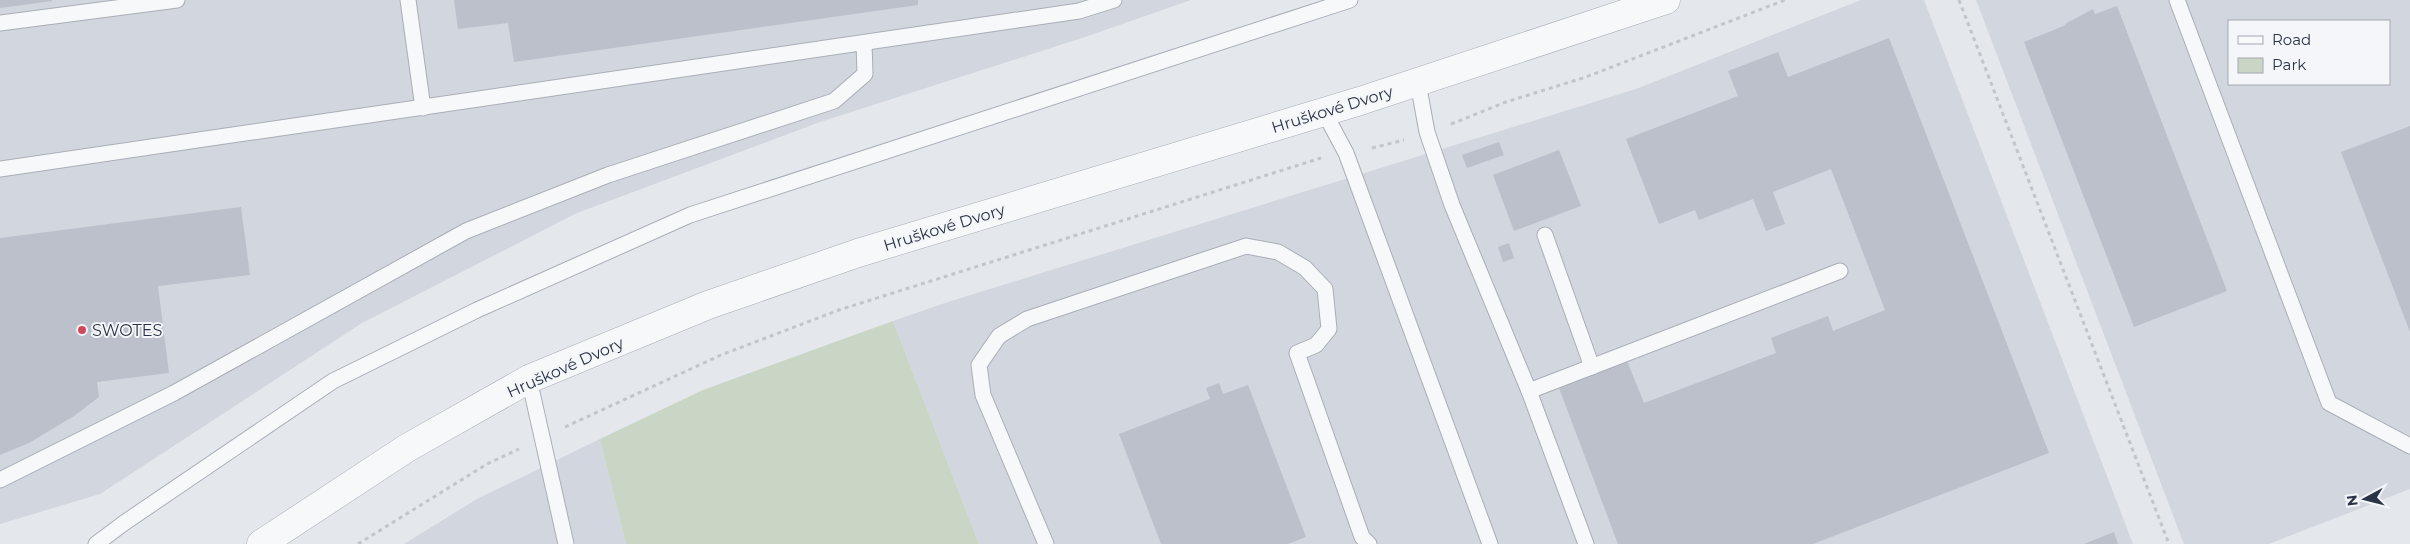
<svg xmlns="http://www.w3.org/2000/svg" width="2410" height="544" font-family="Montserrat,sans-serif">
<rect width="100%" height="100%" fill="#e4e7ec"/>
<g fill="#d2d6de" fill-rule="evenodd">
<polygon points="0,0 1191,0 1085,37 820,122 577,213 362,323 100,494 0,524"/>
<polygon points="1861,0 1924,0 2133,544 979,544 893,321 948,302 1636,89"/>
<path d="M 1976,0 L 2410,0 L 2410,489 L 2269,544 L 2184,544 ZM 2229,21 L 2389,21 L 2389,84 L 2229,84 Z"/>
<polygon points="600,439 626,544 404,544 477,499"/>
</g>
<polygon fill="#c9d6c5" points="893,321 979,544 626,544 600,439 703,390"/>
<g fill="#bbc0ca">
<polygon points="0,0 52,0 52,1 0,8"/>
<polygon points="454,0 918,0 918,5 514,62 508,23 458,29"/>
<polygon points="2117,6 2227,291 2134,327 2024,42 2066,25 2065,24 2093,9 2095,14"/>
<polygon points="1889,38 2049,453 1813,544 1618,544 1559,388 1627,361 1644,403 1776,353 1771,338 1828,316 1833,331 1885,310 1831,169 1773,192 1785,224 1766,231 1753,199 1699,220 1695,210 1659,224 1626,139 1738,96 1728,71 1778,52 1788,77"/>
<polygon points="2410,126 2410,332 2341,152"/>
<polygon points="1499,142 1504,155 1467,168 1462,155"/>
<polygon points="1559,150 1581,206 1514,231 1493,175"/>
<polygon points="241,207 250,275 158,286 169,373 97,382 99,397 74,416 29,443 0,455 0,238"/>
<polygon points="1509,243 1514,258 1503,262 1498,247"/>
<polygon points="1219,383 1223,394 1248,385 1306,537 1288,544 1161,544 1119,434 1210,399 1206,388"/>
<polygon points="2114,532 2118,544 2084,544"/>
</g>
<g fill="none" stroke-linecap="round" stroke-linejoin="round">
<g stroke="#a9aeb7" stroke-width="17">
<g id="lane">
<polyline points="408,0 423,108"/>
<polyline points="2177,0 2329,403 2410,446"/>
<polyline points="0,23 177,0"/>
<polyline points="1418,83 1427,132 1452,205 1529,391 1586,544"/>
<polyline points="1324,112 1346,153 1490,544"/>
<polyline points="0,169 1079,11 1114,0"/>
<polyline points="1545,235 1592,367"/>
<polyline points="529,379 566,544"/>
<polyline points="1529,391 1840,271"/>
<polyline points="0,480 174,393 466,231 608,175 834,101 865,74 864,43"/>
<polyline points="96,544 124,523 333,381 477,310 690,215 1350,0"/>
<polyline points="1046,544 983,395 979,365 999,336 1027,319 1246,246 1278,252 1305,268 1325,289 1329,329 1316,345 1297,353 1362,537 1369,544"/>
</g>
</g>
<g stroke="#a9aeb7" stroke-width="29">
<polyline id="street" points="261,544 407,448 529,379 708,305 858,253 1360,101 1666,0"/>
</g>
<g stroke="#c2c5cb" stroke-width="3" stroke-dasharray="4 4" stroke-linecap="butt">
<polyline points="1959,0 2169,544"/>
<polyline points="1451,124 1506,102 1586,77 1785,0"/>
<polyline points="1372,148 1404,140"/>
<polyline points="565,427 721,355 839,310 1321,158"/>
<polyline points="358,544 487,464 519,449"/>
</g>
<use href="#lane" stroke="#f7f8fa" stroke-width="15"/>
<use href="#street" stroke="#f7f8fa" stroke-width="28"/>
</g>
<circle fill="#d1495b" stroke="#f4f6f9" stroke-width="2" cx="82" cy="330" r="5"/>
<g text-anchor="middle" stroke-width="4" stroke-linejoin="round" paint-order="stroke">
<g font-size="16" fill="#2b3445" stroke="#f4f6f9">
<text transform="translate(1332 109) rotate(-17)" y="6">Hruškové Dvory</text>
<text transform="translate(944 227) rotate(-17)" y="6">Hruškové Dvory</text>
<text transform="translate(565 367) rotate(-24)" y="6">Hruškové Dvory</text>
</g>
<g font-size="16" fill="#2b3445" stroke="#f4f6f9" text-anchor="start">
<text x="92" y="336">SWOTES</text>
</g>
</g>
<rect x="2228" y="20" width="162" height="65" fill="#f4f6f9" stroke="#a4a8b1"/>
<rect x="2238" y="36" width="25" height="8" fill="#f7f8fa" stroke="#a4a8b1"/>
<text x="2272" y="45" font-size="15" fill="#2b3445">Road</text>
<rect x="2238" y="58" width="25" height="15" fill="#c9d6c5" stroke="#a4a8b1"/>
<text x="2272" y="70" font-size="15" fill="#2b3445">Park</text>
<g transform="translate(2365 499) rotate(263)" stroke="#f4f6f9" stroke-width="4" paint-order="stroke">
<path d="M0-4L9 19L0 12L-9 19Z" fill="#2b3445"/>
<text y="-8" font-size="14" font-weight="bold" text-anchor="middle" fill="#2b3445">N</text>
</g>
</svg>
